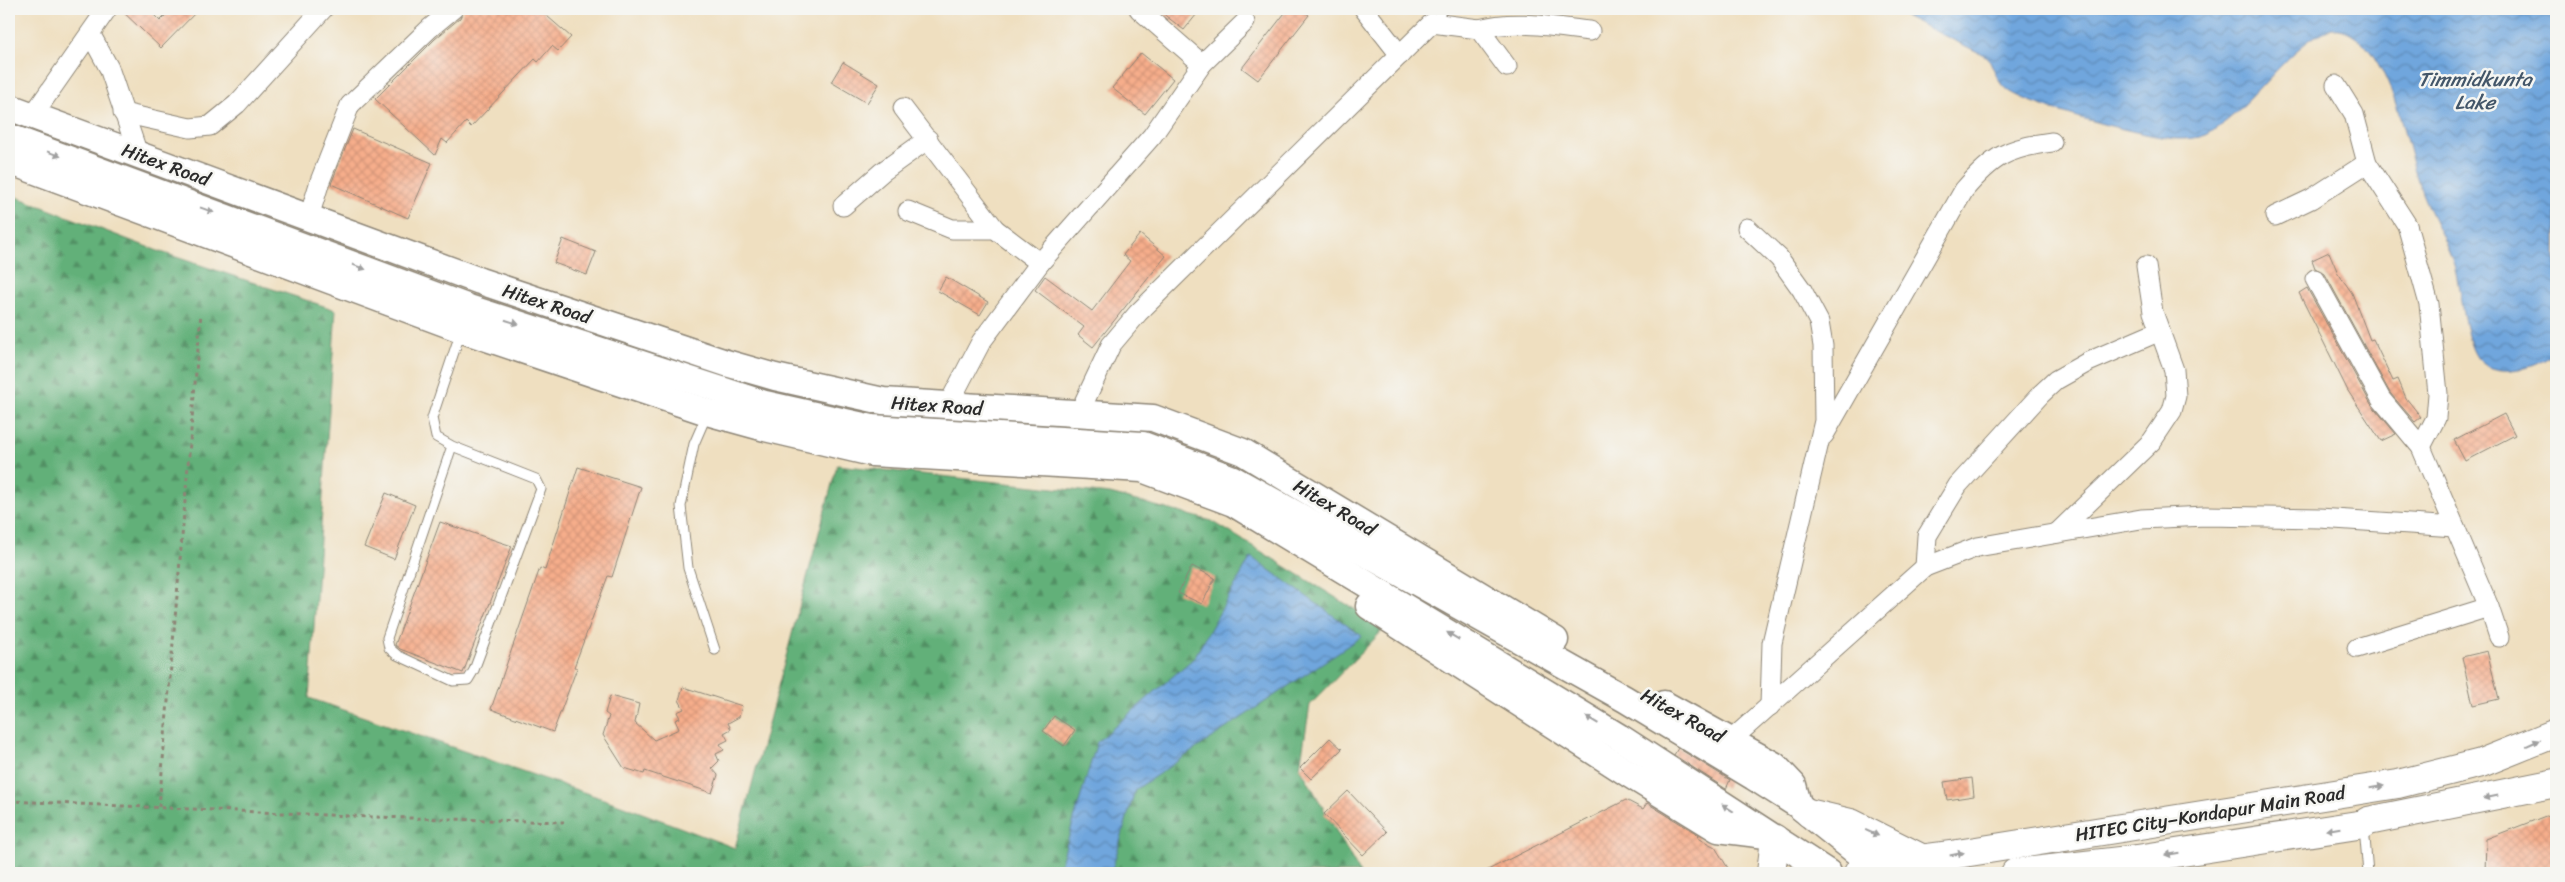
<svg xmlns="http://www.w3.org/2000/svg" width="2565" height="882" font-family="Sriracha,sans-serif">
<defs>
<pattern id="forest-firs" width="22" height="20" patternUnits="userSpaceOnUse" patternTransform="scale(1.25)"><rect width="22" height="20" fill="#62b079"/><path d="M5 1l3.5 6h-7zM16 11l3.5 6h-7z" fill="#518f63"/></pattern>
<pattern id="water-waves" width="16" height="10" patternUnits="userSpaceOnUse" patternTransform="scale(1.25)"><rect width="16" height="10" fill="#70a6dd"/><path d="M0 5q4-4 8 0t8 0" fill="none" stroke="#5c87b3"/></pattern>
<pattern id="building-cross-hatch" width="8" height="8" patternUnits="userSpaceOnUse" patternTransform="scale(1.25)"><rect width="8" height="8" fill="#f6ad8b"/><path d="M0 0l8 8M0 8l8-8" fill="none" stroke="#d39578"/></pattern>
</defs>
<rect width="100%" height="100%" fill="#f6f6f2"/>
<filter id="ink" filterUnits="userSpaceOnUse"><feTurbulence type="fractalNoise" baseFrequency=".02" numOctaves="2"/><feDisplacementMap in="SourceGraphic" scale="10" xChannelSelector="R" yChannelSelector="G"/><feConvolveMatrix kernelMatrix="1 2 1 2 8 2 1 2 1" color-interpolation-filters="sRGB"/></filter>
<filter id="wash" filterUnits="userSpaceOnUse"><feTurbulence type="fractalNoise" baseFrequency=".0096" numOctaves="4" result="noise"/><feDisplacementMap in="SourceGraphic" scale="20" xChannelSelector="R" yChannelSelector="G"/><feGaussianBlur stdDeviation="1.12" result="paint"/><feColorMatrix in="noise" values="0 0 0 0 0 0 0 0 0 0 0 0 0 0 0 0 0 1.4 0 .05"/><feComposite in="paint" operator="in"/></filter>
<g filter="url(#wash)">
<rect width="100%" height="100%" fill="#efdfc0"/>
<polygon fill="url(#forest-firs)" stroke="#466e52" points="9,194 158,251 336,310 309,698 621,805 735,848 837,465 1110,494 1212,521 1385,628 1310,705 1300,767 1360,873 9,873"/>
<g fill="url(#water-waves)" stroke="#4e6884">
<path d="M 1890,9 L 2552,9 L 2556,24 L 2556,351 C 2540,368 2499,379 2480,361 C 2464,346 2461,288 2454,265 C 2446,240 2431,217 2422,193 C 2405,145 2399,87 2366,46 C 2357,36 2343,25 2328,30 C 2293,42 2254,102 2221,125 C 2216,128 2211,133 2206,135 C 2199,138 2187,139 2180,139 C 2151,139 2030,107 2008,90 C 1997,81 1994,69 1988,57 Z"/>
<polygon points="1251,557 1362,636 1135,790 1111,873 1058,873 1097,742 1194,658"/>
</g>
<g id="blocks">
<g fill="url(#building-cross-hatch)">
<polygon points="120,9 148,9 160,21 172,9 199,9 161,48"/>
<polygon points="464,9 539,9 571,37 558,51 552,46 538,62 535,59 471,127 466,122 447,143 442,139 435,155 375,99 435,39 460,18"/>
<polygon points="1157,9 1201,9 1184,30"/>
<polygon points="1288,9 1301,9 1309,15 1258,80 1242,68"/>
<polygon points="1141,53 1173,79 1145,114 1112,88"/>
<polygon points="843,62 879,84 867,103 831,82"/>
<polygon points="353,129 432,163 408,218 331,184"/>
<polygon points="1140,234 1166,256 1093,347 1078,335 1084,327 1035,290 1045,276 1092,311 1130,261 1123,255"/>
<polygon points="563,239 596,252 587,275 554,263"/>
<polygon points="2329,252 2338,273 2352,293 2370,340 2373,339 2393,381 2398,379 2406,398 2421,417 2415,422 2390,393 2325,274 2315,268 2312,260"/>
<polygon points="946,277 988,302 980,315 938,291"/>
<polygon points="2307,288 2371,404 2396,434 2381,441 2348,391 2299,293"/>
<polygon points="2504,414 2515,435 2465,461 2454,440"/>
<polygon points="578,467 641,487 612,577 608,576 574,667 577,668 553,732 491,709 540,568 545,570"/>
<polygon points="386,493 415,505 394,559 364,547"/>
<polygon points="440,522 512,546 463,673 400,649 395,645"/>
<polygon points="1192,566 1215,578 1202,604 1178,593"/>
<polygon points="2487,651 2499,699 2473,705 2462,657"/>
<polygon points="683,687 742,706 739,717 728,723 731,729 724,733 728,740 720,744 724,750 716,754 719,761 712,768 718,775 712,793 645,771 644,774 624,768 603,735 609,716 605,713 610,696 639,704 635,723 654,740 679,729 675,720 680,718 677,712 684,709 679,700"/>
<polygon points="1054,716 1075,730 1064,746 1043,731"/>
<polygon points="1330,738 1342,749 1311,779 1300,768"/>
<polygon points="1678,748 1730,780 1726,789 1674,755"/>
<polygon points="1972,778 1974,796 1947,800 1944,782"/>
<polygon points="1348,791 1387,832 1363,855 1324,814"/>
<polygon points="1626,800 1643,809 1647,803 1699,835 1698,838 1715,847 1731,873 1482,873"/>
<polygon points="2556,812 2556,873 2485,873 2486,839"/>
</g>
</g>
</g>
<g filter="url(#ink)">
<use href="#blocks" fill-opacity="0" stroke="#8d8576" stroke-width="1"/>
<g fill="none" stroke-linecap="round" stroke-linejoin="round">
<g stroke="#8d8576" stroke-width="11">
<g id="lane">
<polyline points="1433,23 1443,9"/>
<polyline points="704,421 694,444 681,506 688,568 715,650"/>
<polyline points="452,446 387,638 389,648 397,655 453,681 468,680 474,670 541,489 536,479 452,446 436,437 432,418 458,340"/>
<polyline points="2364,827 2368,873"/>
</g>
</g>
<g stroke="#8d8576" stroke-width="21">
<g id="street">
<polyline points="1364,9 1400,55"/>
<path d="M 1479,29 C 1515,19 1553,27 1590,31"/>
<polyline points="91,35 109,68 138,154"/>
<polyline points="1202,64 1245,22"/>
<polyline points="2336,85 2354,114 2367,163 2407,225 2429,304 2438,394 2436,418 2421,447"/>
<polyline points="903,108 995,229"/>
<polyline points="123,113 190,128 210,126 237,104 323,9"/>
<polyline points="33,115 107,9"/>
<polyline points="843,206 882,172 928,139"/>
<polyline points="908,211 952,229 995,229 1040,263"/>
<polyline points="2275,216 2311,199 2367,163"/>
<polyline points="309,217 320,181 350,105 430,28 453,9"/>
<polyline points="1747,228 1779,258 1802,290 1819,322 1823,346 1824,421 1772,643 1770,706"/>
<polyline points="2315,279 2381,399 2421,447 2489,607 2499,637"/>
<polyline points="947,407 981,342 1040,263 1152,136 1202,64 1139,9"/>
<polyline points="1079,413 1111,345 1138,313 1432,23 1479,29 1507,67"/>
<path d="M 1824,435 L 1964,190 C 1993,156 2007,148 2052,142"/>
<polyline points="2057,533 2152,441 2172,411 2176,396 2174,370 2153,312 2146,266"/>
<polyline points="1925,567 1927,536 1958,485 2041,394 2056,380 2088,362 2160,331"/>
<polyline points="2357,648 2489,607"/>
<polyline points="1730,741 1925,567 1977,547 2141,519 2205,516 2319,518 2455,527"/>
</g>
</g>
<g stroke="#8d8576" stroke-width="29">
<g id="secondary">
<polyline points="9,107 480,281 726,363 775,377 883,401 1153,418 1243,452 1555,640"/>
<polyline points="9,137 469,308 765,404 872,428 1143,445 1233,479 1625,699 1754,777 1798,805 1883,873"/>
<polyline points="9,161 469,332 707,412 765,428 872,453 1142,469 1233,503 1619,737 1828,873"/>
<polyline points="1369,606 1629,774 1718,829 1766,835"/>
<polyline points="1664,704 1774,765 1793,785 1798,804"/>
</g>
</g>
<g stroke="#8d8576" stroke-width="30">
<g id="primary">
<polyline points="1809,813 1851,823 1923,859"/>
<polyline points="1771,873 1775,839"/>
<polyline points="1858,873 1874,865 1951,855 2398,784 2481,763 2556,733"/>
<polyline points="2015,873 2137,859 2364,824 2368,821 2556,783"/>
</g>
</g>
<g stroke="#8d8576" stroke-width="3" stroke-dasharray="4 4" stroke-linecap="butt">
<polyline points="9,801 373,817 564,822"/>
<polyline points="159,807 201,313"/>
</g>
<use href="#lane" stroke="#fff" stroke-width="9"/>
<use href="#street" stroke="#fff" stroke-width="19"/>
<use href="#secondary" stroke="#fff" stroke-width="26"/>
<use href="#primary" stroke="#fff" stroke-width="28"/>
</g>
<defs><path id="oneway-solid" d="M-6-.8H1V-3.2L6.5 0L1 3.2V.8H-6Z" transform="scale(1.25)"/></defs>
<g fill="#a0a0a0">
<use href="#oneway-solid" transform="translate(54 154) rotate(20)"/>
<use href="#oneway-solid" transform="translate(207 210) rotate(20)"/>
<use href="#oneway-solid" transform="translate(359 267) rotate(20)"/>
<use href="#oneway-solid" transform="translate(512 322) rotate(18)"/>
<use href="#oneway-solid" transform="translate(1453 636) rotate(-149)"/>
<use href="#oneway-solid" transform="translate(1592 720) rotate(-149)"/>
<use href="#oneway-solid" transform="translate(2533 743) rotate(-24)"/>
<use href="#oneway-solid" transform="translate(2377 787) rotate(-9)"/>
<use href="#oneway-solid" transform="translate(2491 797) rotate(168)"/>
<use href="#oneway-solid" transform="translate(1728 808) rotate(-147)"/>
<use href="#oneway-solid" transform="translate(2333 829) rotate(171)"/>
<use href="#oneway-solid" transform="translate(1872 833) rotate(24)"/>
<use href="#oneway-solid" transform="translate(1957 854) rotate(-11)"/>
<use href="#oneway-solid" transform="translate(2172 854) rotate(171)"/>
</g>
</g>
<g text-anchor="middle" stroke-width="5" stroke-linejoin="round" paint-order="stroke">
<g font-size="19" fill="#2b2b2b" stroke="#f6f6f2">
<text transform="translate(166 164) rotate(20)" y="7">Hitex Road</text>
<text transform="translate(547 303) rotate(18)" y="7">Hitex Road</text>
<text transform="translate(937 405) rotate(4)" y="7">Hitex Road</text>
<text transform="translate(1335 507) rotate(31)" y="7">Hitex Road</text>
<text transform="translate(1683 715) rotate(29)" y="7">Hitex Road</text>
<text transform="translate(2210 813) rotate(-9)" y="7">HITEC City–Kondapur Main Road</text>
</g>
<g font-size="20" font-style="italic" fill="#435669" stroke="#f6f6f2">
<text x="2475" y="86">Timmidkunta<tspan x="2475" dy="23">Lake</tspan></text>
</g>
</g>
<rect width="2565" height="882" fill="none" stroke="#f6f6f2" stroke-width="30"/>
</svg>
